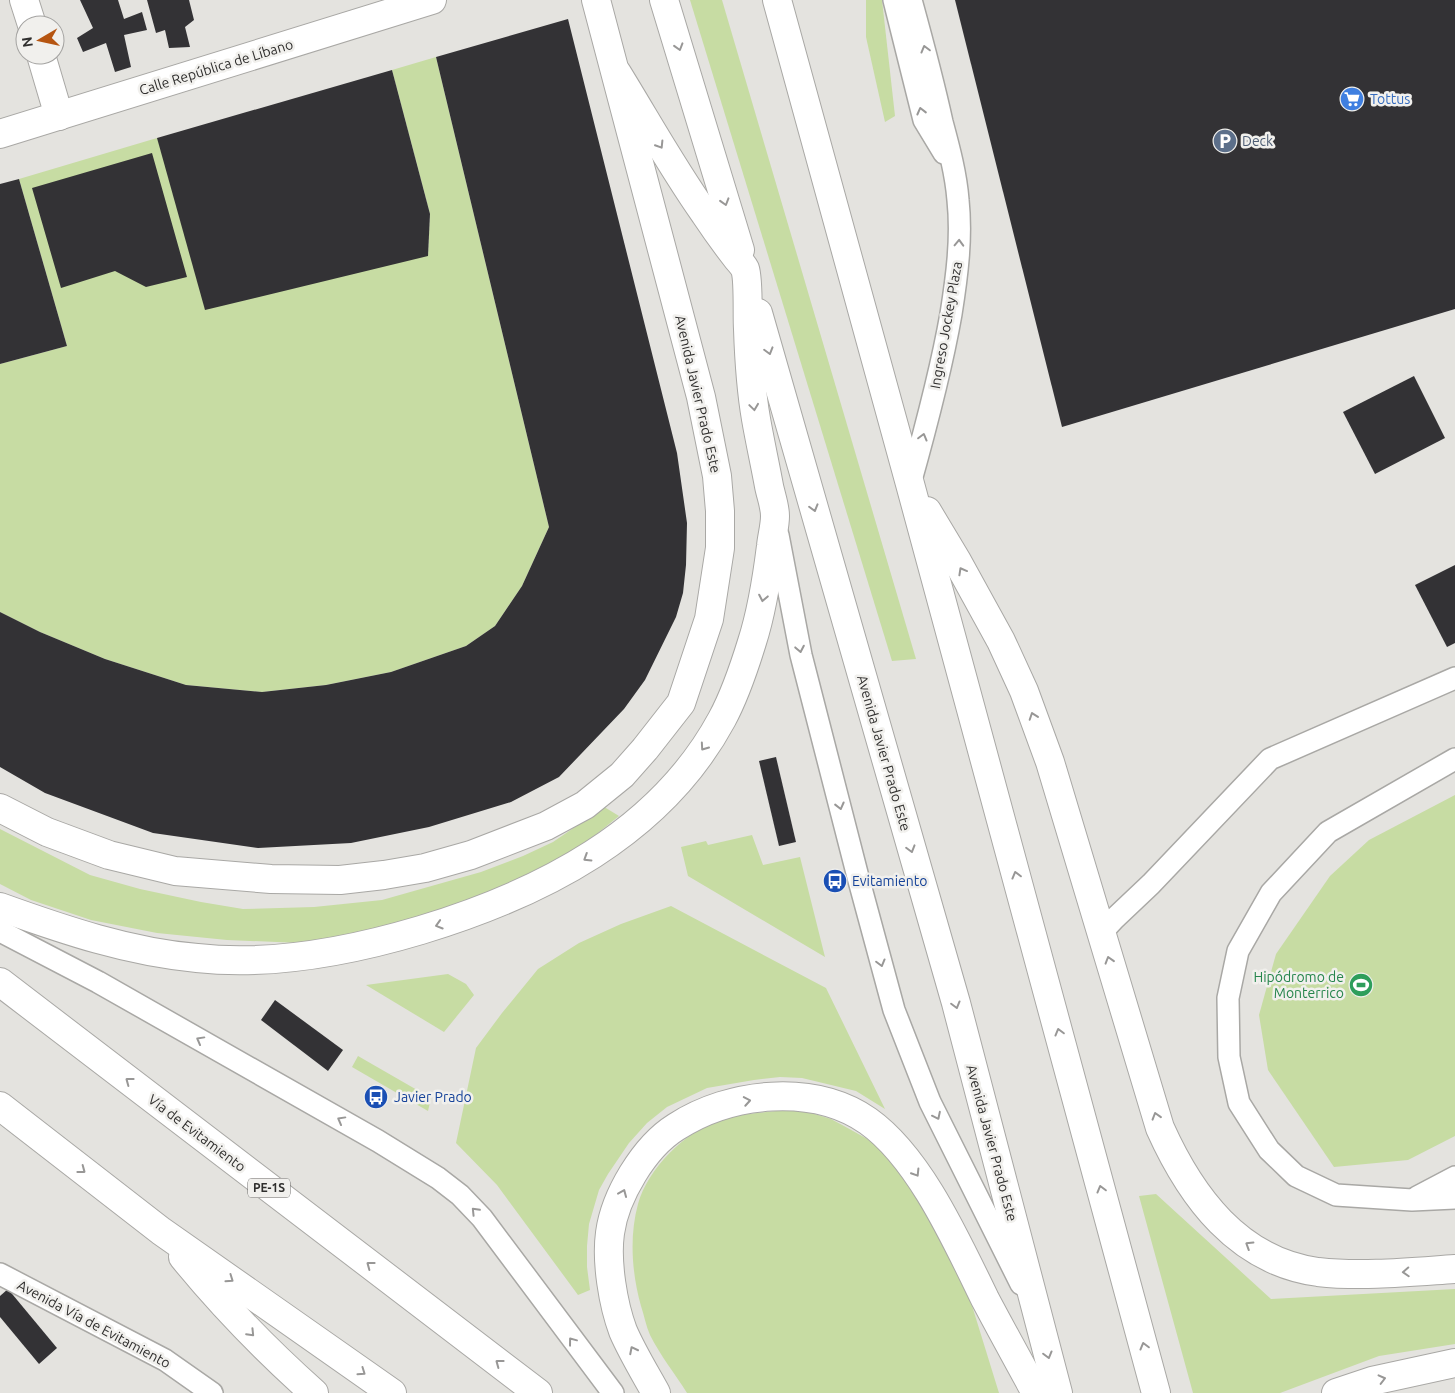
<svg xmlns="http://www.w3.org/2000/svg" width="1455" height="1393" font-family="Ubuntu,sans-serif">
<rect width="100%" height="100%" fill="#e4e3df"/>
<g fill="#c7dca3">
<polygon points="690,0 722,0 916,659 892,661"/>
<polygon points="866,0 882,0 895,116 885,122 866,37"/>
<polygon points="436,57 549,527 522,586 495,626 466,646 391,672 326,685 262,692 186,685 105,659 40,632 0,612 0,364 67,346 19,179 157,138 428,256 430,214 392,70"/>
<polygon points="1455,795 1455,1136 1408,1160 1334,1167 1268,1070 1259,1015 1276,954 1330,876 1369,840"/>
<polygon points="601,805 619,816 578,849 510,886 445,910 340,939 300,943 227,940 157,933 91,920 31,900 0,884 0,829 90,875 140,889 201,902 243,909 314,907 382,900 481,872 523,856 553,842 575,827"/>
<polygon points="752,835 763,865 800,857 825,957 688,876 681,847 706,841 708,845"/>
<polygon points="671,906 826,988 885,1109 856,1091 802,1078 780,1077 754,1080 707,1088 667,1107 647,1123 629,1143 608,1174 599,1190 589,1224 587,1246 587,1267 590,1290 578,1295 497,1185 456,1143 476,1048 502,1013 538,969 579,943 621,924"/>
<polygon points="448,974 466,984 474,995 444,1032 366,985"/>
<polygon points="358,1056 431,1098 428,1111 352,1067"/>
<path d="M 785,1110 L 805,1111 L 831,1119 L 844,1126 L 871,1141 L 909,1180 L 965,1283 L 999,1393 L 687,1393 C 675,1374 660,1355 650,1335 C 646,1326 644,1315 641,1306 C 632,1274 629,1237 638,1204 C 648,1168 685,1132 720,1120 C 740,1113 764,1113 785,1110 Z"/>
<polygon points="1156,1194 1271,1299 1455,1289 1455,1344 1379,1356 1280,1393 1193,1393 1139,1196"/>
</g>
<g fill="#333235">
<polygon points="80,0 118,0 124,19 142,12 147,30 124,35 131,67 115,72 106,43 83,52 77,38 93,28"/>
<polygon points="147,0 189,0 194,20 185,27 190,47 169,48 165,30 156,33"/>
<polygon points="955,0 1455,0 1455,309 1062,427"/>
<polygon points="568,19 677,453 687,523 686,565 683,593 676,617 645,680 624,709 559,777 511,802 429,827 351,843 258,848 153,833 45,793 0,767 0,612 40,632 105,659 186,685 262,692 326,685 391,672 466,646 495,626 522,586 549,527 436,57"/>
<polygon points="392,70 430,214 428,256 205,310 157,138"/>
<polygon points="152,153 187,277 146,287 115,271 61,288 32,188"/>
<polygon points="19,179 67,346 0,364 0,184"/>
<polygon points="1414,376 1445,438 1375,474 1343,412"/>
<polygon points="1455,565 1455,643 1447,647 1415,585"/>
<polygon points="776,757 796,842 779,846 759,761"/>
<polygon points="275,1000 343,1050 328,1071 261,1020"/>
<polygon points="8,1289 57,1348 39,1364 0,1317 0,1296"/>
</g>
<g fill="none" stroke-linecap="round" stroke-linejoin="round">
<g stroke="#a9a8a5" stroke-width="24">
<g id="lane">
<polyline points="894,0 924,120 944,153"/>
<path d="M 910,484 C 926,427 941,371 951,314 C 957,276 962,238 958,200 C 956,174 949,148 942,122 C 933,81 922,40 911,0"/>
<polyline points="778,535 801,655 858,877 894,1010 930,1102 1021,1284"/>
<polyline points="1455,759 1328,832 1271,893 1238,951 1228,998 1229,1057 1239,1103 1269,1150 1296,1176 1336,1195 1412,1200 1455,1198"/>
<polyline points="0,931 98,982 378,1141 438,1178 460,1195 482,1218 613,1393"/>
<polyline points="1101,933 1114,919 1151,884 1270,759 1455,678"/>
<polyline points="1417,1197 1455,1177"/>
<polyline points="0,1274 165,1360 212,1393"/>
</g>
</g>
<g stroke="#a9a8a5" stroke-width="30">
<g id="street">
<polyline points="24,0 32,25"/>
<polyline points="41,55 59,116"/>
<polyline points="0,134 432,0"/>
<polyline points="0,808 47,832 109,855 175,871 271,879 340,880 384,875 425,868 471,855 546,826 585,805 622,775 645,749 681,703 709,619 720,548 720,511 717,476 701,397 596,0"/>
</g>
</g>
<g stroke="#a9a8a5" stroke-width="30">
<g id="highway">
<polyline points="664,0 740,250"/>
<polyline points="777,0 910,484 1156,1393"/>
<polyline points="758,313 956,1003 1058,1393"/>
<path d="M 927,511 L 957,561 L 1001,641 L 1024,691 L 1050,762 L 1160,1128 C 1191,1197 1238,1261 1318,1272 C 1362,1277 1411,1272 1455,1269"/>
<path d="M 0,907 C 64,930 129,952 197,958 C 269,966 351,951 421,930 C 540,894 660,834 722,719 C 735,695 744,668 752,642 C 762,611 767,578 771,546 C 772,536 775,526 775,516 C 775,506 771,496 769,486 C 765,464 760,442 756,419 C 751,390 749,359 748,329 C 747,316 749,280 745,269 C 743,265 739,261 736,257 C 725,243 715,229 705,214 C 673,169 646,120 617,73"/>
<polyline points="0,982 538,1393"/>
<polyline points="0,1106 161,1231 392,1393"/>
<path d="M 183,1257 C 223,1306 267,1351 314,1393"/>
<path d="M 656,1393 C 645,1373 632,1352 623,1331 C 613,1304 606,1262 610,1233 C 615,1196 644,1147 676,1127 C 730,1092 813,1083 868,1121 C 920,1158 957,1242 985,1299 C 1002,1331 1019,1362 1036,1393"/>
<polyline points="1336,1393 1372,1381 1455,1363"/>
</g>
</g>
<use href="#lane" stroke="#fff" stroke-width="21"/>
<use href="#street" stroke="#fff" stroke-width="28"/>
<use href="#highway" stroke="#fff" stroke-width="28"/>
</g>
<defs><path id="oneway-chevron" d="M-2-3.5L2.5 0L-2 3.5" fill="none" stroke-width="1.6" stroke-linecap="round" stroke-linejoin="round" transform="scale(1.25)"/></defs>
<g stroke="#989796">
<use href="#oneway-chevron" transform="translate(679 47) rotate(73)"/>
<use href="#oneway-chevron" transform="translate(925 49) rotate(-105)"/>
<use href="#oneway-chevron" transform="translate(921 111) rotate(-104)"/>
<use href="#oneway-chevron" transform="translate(660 145) rotate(58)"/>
<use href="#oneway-chevron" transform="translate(725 202) rotate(73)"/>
<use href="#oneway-chevron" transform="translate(959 243) rotate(-88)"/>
<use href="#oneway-chevron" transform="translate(769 351) rotate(74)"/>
<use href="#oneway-chevron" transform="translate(754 407) rotate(82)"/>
<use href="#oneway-chevron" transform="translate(923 437) rotate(-75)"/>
<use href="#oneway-chevron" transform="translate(814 508) rotate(74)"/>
<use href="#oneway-chevron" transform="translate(962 571) rotate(-119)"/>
<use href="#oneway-chevron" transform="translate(763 598) rotate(101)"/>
<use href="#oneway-chevron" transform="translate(800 649) rotate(79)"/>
<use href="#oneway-chevron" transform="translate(1033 716) rotate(-109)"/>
<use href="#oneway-chevron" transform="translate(704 747) rotate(125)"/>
<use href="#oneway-chevron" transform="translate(840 806) rotate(76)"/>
<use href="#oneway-chevron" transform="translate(911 849) rotate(74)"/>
<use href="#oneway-chevron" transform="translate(587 858) rotate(148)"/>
<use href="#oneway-chevron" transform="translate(1016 875) rotate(-105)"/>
<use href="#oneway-chevron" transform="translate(439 925) rotate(163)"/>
<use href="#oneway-chevron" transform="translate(1109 960) rotate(-107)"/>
<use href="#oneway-chevron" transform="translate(881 963) rotate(75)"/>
<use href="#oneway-chevron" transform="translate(956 1005) rotate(75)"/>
<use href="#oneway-chevron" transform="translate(1059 1032) rotate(-105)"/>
<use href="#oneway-chevron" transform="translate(200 1040) rotate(-151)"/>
<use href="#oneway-chevron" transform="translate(129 1081) rotate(-143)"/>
<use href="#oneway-chevron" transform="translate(747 1101) rotate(-10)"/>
<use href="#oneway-chevron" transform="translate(937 1116) rotate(64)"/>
<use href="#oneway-chevron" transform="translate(1156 1116) rotate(-107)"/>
<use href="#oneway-chevron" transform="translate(341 1120) rotate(-151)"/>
<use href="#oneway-chevron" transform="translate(82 1170) rotate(37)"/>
<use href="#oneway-chevron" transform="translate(916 1173) rotate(58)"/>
<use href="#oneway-chevron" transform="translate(1101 1189) rotate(-105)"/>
<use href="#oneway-chevron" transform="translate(623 1193) rotate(-67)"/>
<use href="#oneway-chevron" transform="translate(475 1211) rotate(-134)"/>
<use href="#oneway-chevron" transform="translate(1249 1245) rotate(-148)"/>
<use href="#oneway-chevron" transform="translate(370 1265) rotate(-143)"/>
<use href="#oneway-chevron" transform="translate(1406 1272) rotate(177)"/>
<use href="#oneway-chevron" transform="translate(230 1279) rotate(35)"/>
<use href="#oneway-chevron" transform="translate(251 1333) rotate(46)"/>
<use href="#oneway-chevron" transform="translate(572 1341) rotate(-127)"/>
<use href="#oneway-chevron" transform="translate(1144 1346) rotate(-105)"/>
<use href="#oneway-chevron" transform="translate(633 1350) rotate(-117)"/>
<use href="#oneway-chevron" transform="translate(1048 1355) rotate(75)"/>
<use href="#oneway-chevron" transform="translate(499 1363) rotate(-143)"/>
<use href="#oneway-chevron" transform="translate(362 1372) rotate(35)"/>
<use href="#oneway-chevron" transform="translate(1382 1379) rotate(-14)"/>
</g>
<defs>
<g id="supermarket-disc" transform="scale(1.25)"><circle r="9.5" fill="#3f7fe0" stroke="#f1f0ed"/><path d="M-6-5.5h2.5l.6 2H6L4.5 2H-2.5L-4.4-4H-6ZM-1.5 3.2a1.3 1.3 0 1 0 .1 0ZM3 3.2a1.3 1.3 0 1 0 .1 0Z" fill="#fff"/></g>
<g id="parking-disc" transform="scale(1.25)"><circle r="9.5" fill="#5c6f8a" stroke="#f1f0ed"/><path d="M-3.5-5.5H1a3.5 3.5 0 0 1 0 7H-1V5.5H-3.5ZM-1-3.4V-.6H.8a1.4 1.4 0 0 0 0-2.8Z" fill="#fff"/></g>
<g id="bus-disc" transform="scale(1.25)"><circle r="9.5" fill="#1a4fb4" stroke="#f1f0ed"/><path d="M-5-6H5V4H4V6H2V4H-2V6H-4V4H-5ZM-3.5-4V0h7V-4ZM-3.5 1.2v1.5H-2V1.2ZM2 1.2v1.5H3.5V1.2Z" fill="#fff"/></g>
<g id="stadium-disc" transform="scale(1.25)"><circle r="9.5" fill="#2e9e5b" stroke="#f1f0ed"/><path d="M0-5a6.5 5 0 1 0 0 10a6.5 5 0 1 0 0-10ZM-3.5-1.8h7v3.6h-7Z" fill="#fff"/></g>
</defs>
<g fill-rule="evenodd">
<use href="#supermarket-disc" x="1352" y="99"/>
<use href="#parking-disc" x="1225" y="141"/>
<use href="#bus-disc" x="835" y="881"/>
<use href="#stadium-disc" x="1361" y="985"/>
<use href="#bus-disc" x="376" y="1097"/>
</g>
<g text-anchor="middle" stroke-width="5" stroke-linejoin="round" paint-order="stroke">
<rect fill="#f1f0ed" stroke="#6a6967" stroke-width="1" x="248" y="1178.5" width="42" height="19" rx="4"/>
<g font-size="12" font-weight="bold" fill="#302f2e">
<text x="269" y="1192">PE-1S</text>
</g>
<g font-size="14" fill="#302f2e" stroke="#f1f0ed">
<text transform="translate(216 67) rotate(-17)" y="5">Calle República de Líbano</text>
<text transform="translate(946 325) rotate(-80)" y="5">Ingreso Jockey Plaza</text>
<text transform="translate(698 394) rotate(77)" y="5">Avenida Javier Prado Este</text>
<text transform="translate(884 753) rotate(74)" y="5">Avenida Javier Prado Este</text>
<text transform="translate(197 1133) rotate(37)" y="5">Vía de Evitamiento</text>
<text transform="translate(992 1143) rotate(75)" y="5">Avenida Javier Prado Este</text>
<text transform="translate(94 1324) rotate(28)" y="5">Avenida Vía de Evitamiento</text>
</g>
<g font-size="14" fill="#366cbe" stroke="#f1f0ed" text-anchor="start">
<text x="1370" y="104">Tottus</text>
</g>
<g font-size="14" fill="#4e5e75" stroke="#f1f0ed" text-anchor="start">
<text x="1242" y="146">Deck</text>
</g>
<g font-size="14" fill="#164399" stroke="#f1f0ed" text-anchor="start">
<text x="852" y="886">Evitamiento</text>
<text x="394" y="1102">Javier Prado</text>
</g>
<g font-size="14" fill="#27864d" stroke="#f1f0ed" text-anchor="end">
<text x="1344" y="982">Hipódromo de<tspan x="1344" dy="16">Monterrico</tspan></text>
</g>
</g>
<g transform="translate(40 40) rotate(261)"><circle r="24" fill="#f1f0ed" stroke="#a4a3a1"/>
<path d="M0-4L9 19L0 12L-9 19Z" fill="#b65511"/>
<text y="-8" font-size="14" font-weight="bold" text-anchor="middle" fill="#302f2e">N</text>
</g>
</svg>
